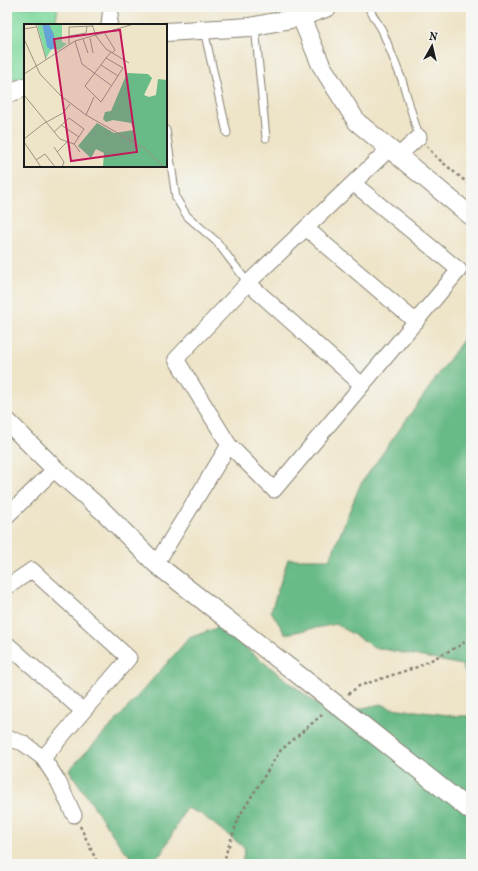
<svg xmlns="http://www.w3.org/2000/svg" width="478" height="871" font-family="'IM FELL French Canon',serif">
<rect width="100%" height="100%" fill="#f6f6f2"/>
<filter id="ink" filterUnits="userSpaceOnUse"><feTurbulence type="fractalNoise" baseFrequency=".025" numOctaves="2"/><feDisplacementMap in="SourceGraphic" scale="8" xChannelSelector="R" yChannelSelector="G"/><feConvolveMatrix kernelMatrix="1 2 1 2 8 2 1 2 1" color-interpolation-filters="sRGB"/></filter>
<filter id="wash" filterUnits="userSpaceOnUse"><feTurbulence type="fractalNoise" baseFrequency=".012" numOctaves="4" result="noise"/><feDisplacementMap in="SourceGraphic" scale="16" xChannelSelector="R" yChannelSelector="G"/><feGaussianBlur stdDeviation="0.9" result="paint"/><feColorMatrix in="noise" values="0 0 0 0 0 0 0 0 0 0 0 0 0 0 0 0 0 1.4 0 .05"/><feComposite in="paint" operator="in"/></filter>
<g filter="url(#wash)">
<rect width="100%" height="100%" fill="#eee4c8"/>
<polygon fill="#81da9f" stroke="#4e7b5e" points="7,7 58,7 55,25 25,25 25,82 7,77"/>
<g fill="#68ba86" stroke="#426b51">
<polygon points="471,329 471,688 462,665 374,647 336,624 285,634 271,611 288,559 330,559 360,485"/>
<polygon points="219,627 331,715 381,704 391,708 456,716 471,716 471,864 242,864 245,848 201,814 186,808 162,853 149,864 139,864 122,848 69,770 115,722 189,638"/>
</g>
</g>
<g filter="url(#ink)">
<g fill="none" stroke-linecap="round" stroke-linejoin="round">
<g stroke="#858072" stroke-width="9">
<g id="service">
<polyline points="368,7 382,30 402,80 419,137"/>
<polyline points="255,26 266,138"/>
<polyline points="204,30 227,133"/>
<polyline points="166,130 176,198 187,216 217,242 248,283"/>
</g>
</g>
<g stroke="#858072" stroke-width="17">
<g id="minor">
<polyline points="109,25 111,7"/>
<polyline points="398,156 419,137"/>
<polyline points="353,183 459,270 274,490 229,445 176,359 248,283 389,149"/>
<polyline points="306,228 416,322"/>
<polyline points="248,283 362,385"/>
<polyline points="7,516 55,469"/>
<polyline points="156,564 229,445"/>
<polyline points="7,587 32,570 129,658 43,758"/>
<polyline points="7,644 83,711"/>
<polyline points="7,738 23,743 43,758 58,781 74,815"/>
</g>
</g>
<g stroke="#858072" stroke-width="20">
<g id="tertiary">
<polyline points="299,7 301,17 321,65 357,122 471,216"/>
<polyline points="166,32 250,27 301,17 328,7"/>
<polyline points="7,94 25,87"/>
<polyline points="7,421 55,469 104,512 156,564 336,704 471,811"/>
</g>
</g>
<g stroke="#858072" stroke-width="2.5" stroke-dasharray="3 3" stroke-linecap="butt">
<polyline points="427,146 435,156 471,186"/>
<polyline points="348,694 359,686 417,667 461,645 471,637"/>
<polyline points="80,826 98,864"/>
<polyline points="224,864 226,853 240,815 280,751 324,713"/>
</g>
<use href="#service" stroke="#fff" stroke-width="7"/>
<use href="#minor" stroke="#fff" stroke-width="15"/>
<use href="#tertiary" stroke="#fff" stroke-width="18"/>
</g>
</g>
<g transform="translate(24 24)">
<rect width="143" height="143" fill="#eee4c8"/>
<path d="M 13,0 L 18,0 L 23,22 L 27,26 L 22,34 ZM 25,0 L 38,0 L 38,18 L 43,20 L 35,26 L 28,25 L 30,17 Z" fill="#81da9f"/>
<path d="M 103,49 L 124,50 L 128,54 L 120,71 L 125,73 L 132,71 L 134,55 L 143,56 L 143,143 L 79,143 L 80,129 L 72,125 L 67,134 L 54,122 L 73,99 L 90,109 L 110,106 L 107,99 L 89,96 L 82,98 L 79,95 L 81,88 L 87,87 Z" fill="#68ba86"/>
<path d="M 18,0 L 25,0 L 30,11 L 30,24 L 27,26 L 23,23 Z" fill="#64a4d7"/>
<path fill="none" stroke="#9a9483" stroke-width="1" d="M 12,0 L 22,35M 68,0 L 72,12 L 82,25 L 105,39M 0,5 L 12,3M 80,8 L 91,26 L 88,29M 45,12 L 62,9 L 63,2M 66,14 L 69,29M 0,15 L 16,50 L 37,72 L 62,91 L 120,124 L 140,143M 59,15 L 64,29M 51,17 L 58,40 L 88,62M 45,20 L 45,3 L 69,2M 82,34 L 99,44 L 77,78 L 61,62 L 82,34 L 87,28M 77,41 L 94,52M 0,50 L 51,17 L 110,0M 0,71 L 36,115 L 50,120 L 56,128M 62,91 L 70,73M 37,101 L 55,113M 30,108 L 45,94 L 60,105 L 50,120M 0,115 L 19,100 L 39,89 L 46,80M 0,118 L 17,143M 30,123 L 40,138 L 38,143M 33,128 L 43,118M 12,136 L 21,130 L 31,143"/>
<path fill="#c2185b" fill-opacity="0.15" stroke="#c2185b" stroke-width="2" d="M 96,6 L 113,128 L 47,137 L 30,15 Z"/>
<rect width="143" height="143" fill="none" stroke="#1c1c1c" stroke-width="2"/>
</g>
<rect width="478" height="871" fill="none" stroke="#f6f6f2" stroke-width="24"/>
<g transform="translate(432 46) rotate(8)" stroke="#f6f6f2" stroke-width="3" paint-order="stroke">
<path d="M0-3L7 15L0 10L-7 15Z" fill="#1c1c1c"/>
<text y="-6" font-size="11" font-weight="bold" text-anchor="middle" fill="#1c1c1c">N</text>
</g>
</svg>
